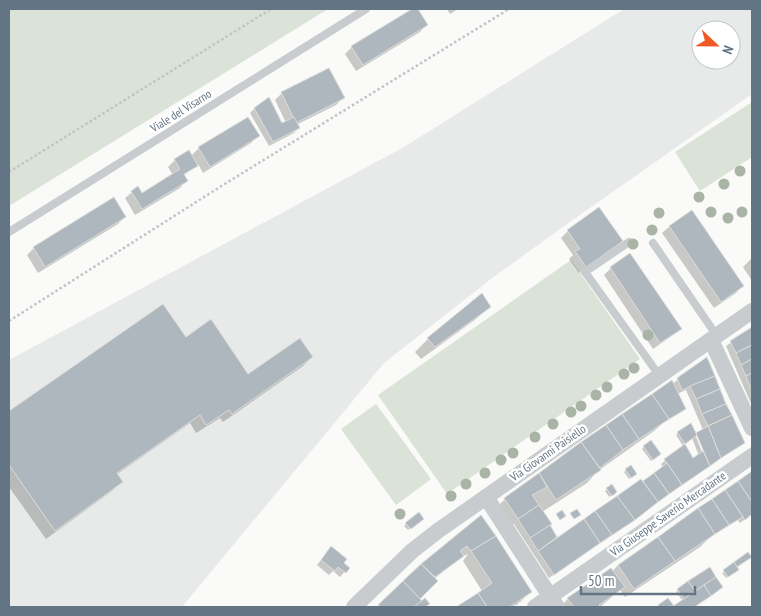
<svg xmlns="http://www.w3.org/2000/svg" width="761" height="616" font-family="'PT Sans Narrow',sans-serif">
<rect width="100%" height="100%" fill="#fafaf8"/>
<path fill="#e8e9e9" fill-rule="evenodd" d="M 624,9 L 752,9 L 752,94 L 560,229 L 491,279 L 384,363 L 182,607 L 9,607 L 9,360 L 404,147 ZM 701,30 L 731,30 L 731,60 L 701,60 Z"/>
<g fill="#dbe2d8">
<polygon points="9,9 328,9 9,206"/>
<polygon points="752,102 752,157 700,191 675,152"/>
<polygon points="571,260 640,359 447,494 378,395"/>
<polygon points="376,404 431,479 396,505 341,429"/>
</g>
<g fill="#0003" fill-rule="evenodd">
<polygon points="414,9 417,9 426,25 420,32 356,71 345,54 352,47"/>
<polygon points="447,9 458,9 450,14"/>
<polygon points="329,69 343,98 336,105 296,125 298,128 294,133 269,146 250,113 254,109 282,125 286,123 275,100 282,93"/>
<polygon points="258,136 251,143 203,173 198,164 183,176 186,181 180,188 135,215 125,198 137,188 141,195 173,175 168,167 175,160 191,156 199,148"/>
<polygon points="691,211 742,286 736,293 714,308 662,233 669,227"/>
<polygon points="125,217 118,224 38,273 27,255 34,248"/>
<polygon points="568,231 622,241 615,248 579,273 569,259 573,255 561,238"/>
<polygon points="752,258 752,281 743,267"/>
<polygon points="611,268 680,329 673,335 653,349 604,275"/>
<polygon points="482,294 489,307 476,319 421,359 415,352 428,339"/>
<polygon points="163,306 186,339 248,376 312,357 303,366 223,422 220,418 196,433 190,423 116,475 121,482 112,491 46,539 9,487 9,412"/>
<polygon points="752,328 752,406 726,346"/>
<path d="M 706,359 L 743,443 L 634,518 L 626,526 L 549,578 L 514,524 L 504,531 L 492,512 L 505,499 L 582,443 L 672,384 ZM 686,390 L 703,430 L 698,433 L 706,457 L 704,457 L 691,424 L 676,435 L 683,446 L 661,464 L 663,468 L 557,539 L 548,526 L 542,512 L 587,483 L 598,471 L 654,431 L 663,423 L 680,413 L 685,409 L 677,394 ZM 692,438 L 699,456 L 693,460 L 683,444 Z"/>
<polygon points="644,447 658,456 651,461 642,449"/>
<polygon points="630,467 634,475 629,479 624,472"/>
<polygon points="752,473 752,514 740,523 738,520 709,538 700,547 625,597 620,590 600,607 560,607 568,599 612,572 618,565"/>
<polygon points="611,486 614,494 609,497 605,491"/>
<polygon points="418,514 422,518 408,530 404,526"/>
<polygon points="481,517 530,592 521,601 512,607 458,607 482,591 463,561 468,554 463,556 434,579 418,599 426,606 424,607 377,607 422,565"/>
<polygon points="327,552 348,568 340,577 333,571 329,575 317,565"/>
<polygon points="736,567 736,572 726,578 722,573"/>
<polygon points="709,569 722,587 695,607 674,607 683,601 676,592"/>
</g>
<g fill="#aeb7bd" stroke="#dcdcda">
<polygon points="412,9 418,9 428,25 363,65 351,46"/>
<polygon points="329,68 345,98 296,123 281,92"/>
<polygon points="269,97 282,123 294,117 300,128 273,142 254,108"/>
<polygon points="248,117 260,136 210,167 198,147"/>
<polygon points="189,150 198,166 184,174 188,181 142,209 131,191 138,186 142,193 180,169 174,159"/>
<polygon points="114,197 126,217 45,267 33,247"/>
<polygon points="599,207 623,241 586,267 575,251 580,249 567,230"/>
<polygon points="692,210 744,286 721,302 669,226"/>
<polygon points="630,253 682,329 660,343 610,267"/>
<polygon points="482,293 491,307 435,347 427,338"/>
<polygon points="163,304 186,337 211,319 248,374 300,338 313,357 232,414 229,410 206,425 200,415 117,473 123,482 55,531 9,465 9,411"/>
<polygon points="752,327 752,345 736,353 730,341"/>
<polygon points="752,345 752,359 741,365 736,353"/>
<polygon points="707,357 715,376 682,390 677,378"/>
<polygon points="752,359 752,373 746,376 741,365"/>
<polygon points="752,373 752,386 750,386 746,376"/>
<polygon points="715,376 720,389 696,399 690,386"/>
<polygon points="672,380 686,409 669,419 652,394"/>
<polygon points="720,389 726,404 702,414 696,399"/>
<polygon points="652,394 669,419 639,439 622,414"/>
<polygon points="726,404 732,415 708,426 702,414"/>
<polygon points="622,414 639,439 623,450 606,425"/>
<polygon points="732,415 745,443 721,458 708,426"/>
<polygon points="691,423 697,435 685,444 677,432"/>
<polygon points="606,425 623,450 600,468 581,442"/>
<polygon points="708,426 721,458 710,466 696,433"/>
<polygon points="651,440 661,454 653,460 643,446"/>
<polygon points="581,442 601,470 556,500 539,473"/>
<polygon points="685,444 693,458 703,451 710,466 682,485 664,459"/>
<polygon points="667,463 682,485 669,494 654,473"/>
<polygon points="631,465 637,474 631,478 625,469"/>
<polygon points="752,471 752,502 738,481"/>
<polygon points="539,473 547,487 532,495 539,505 518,519 504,498"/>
<polygon points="654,473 669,494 658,502 643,481"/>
<polygon points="641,479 658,502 635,520 617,496"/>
<polygon points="738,481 752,502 752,514 745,520 725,490"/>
<polygon points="612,484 617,492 612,496 606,488"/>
<polygon points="725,490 743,517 729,525 712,499"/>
<polygon points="617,496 635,520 612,535 595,511"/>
<polygon points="712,499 729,525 715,534 698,508"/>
<polygon points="539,505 552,524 530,538 518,519"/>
<polygon points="698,508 715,534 675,561 658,537"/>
<polygon points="577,509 581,515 574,519 570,513"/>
<polygon points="562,510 566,516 560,520 556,514"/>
<polygon points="595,511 612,535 600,543 584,519"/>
<polygon points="419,512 424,519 411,529 405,523"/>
<polygon points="481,515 496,536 471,551 467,546 460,551 464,556 435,577 421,564"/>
<polygon points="584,519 600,543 554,575 538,551"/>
<polygon points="550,525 557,537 538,551 530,538"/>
<polygon points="496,536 532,592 509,607 487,607 478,593 492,583 471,551"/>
<polygon points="658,537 675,561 634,589 618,565"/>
<polygon points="331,546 347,559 344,563 350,568 346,573 338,567 335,571 321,560"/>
<polygon points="748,552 752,557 737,567 734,562"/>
<polygon points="734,562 739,570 728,577 723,570"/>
<polygon points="421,564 438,581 420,599 403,581"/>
<polygon points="710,567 716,577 695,591 688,581"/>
<polygon points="611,568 625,587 599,605 601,607 574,607 567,598"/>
<polygon points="716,577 723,587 711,596 704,585"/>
<polygon points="403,581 422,601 414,607 381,607 378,605"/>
<polygon points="688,581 695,591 684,599 677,589"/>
<polygon points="704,585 711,596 694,607 672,607"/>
<polygon points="478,593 487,607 456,607"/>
<polygon points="425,598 430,604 425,607 414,607"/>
<polygon points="668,598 674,606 659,607 658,605"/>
</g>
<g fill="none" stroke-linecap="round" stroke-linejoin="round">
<g stroke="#c1c4c6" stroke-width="2.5" stroke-dasharray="2.5 2.5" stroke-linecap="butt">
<polyline points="9,172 271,9"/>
<polyline points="9,321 223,185 509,9"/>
<polyline points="511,607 520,601"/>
</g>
<g stroke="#c8cccf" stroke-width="8">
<polyline points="9,232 366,9"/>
<polyline points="629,242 585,272 659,375"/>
<polyline points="653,243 717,336"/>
</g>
<g stroke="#c8cccf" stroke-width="16">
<polyline points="711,340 752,428"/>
<polyline points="486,497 557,607"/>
<polyline points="354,607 412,551 439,530 752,311"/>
<polyline points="535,607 752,456"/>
</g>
</g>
<g fill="#a9b4a6">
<circle cx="740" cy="171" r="5.5"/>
<circle cx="724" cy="184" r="5.5"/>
<circle cx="699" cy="197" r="5.5"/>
<circle cx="711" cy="212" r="5.5"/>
<circle cx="742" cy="212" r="5.5"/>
<circle cx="659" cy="213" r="5.5"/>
<circle cx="728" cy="218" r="5.5"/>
<circle cx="652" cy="230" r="5.5"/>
<circle cx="633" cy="244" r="5.5"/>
<circle cx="648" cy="335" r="5.5"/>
<circle cx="634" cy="368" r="5.5"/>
<circle cx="624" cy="374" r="5.5"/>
<circle cx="607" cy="387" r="5.5"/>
<circle cx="596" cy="395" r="5.5"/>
<circle cx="581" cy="406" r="5.5"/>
<circle cx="571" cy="412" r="5.5"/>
<circle cx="553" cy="424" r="5.5"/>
<circle cx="535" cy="437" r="5.5"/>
<circle cx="513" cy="453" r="5.5"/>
<circle cx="501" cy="460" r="5.5"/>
<circle cx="485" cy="473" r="5.5"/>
<circle cx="466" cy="484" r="5.5"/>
<circle cx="451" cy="496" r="5.5"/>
<circle cx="400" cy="514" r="5.5"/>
</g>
<g text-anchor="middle" stroke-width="5" stroke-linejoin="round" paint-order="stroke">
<g font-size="12" fill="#637584" stroke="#fff">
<text transform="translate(181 111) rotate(-32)" y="4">Viale del Visarno</text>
<text transform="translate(548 453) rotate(-35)" y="4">Via Giovanni Paisiello</text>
<text transform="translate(668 514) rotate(-35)" y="4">Via Giuseppe Saverio Mercadante</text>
</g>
</g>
<rect width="761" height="616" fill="none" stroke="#637584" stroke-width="20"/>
<g transform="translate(716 45) rotate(112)"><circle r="24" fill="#ffffff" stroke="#c1c8ce"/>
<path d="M0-4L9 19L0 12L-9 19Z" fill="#ee5924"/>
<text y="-8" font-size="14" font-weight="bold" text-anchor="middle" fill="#637584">N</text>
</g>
<path d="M581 586v8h114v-8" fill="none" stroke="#637584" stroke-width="2.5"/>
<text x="588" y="586" font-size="15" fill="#637584" stroke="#ffffff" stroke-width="4" paint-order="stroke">50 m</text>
</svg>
